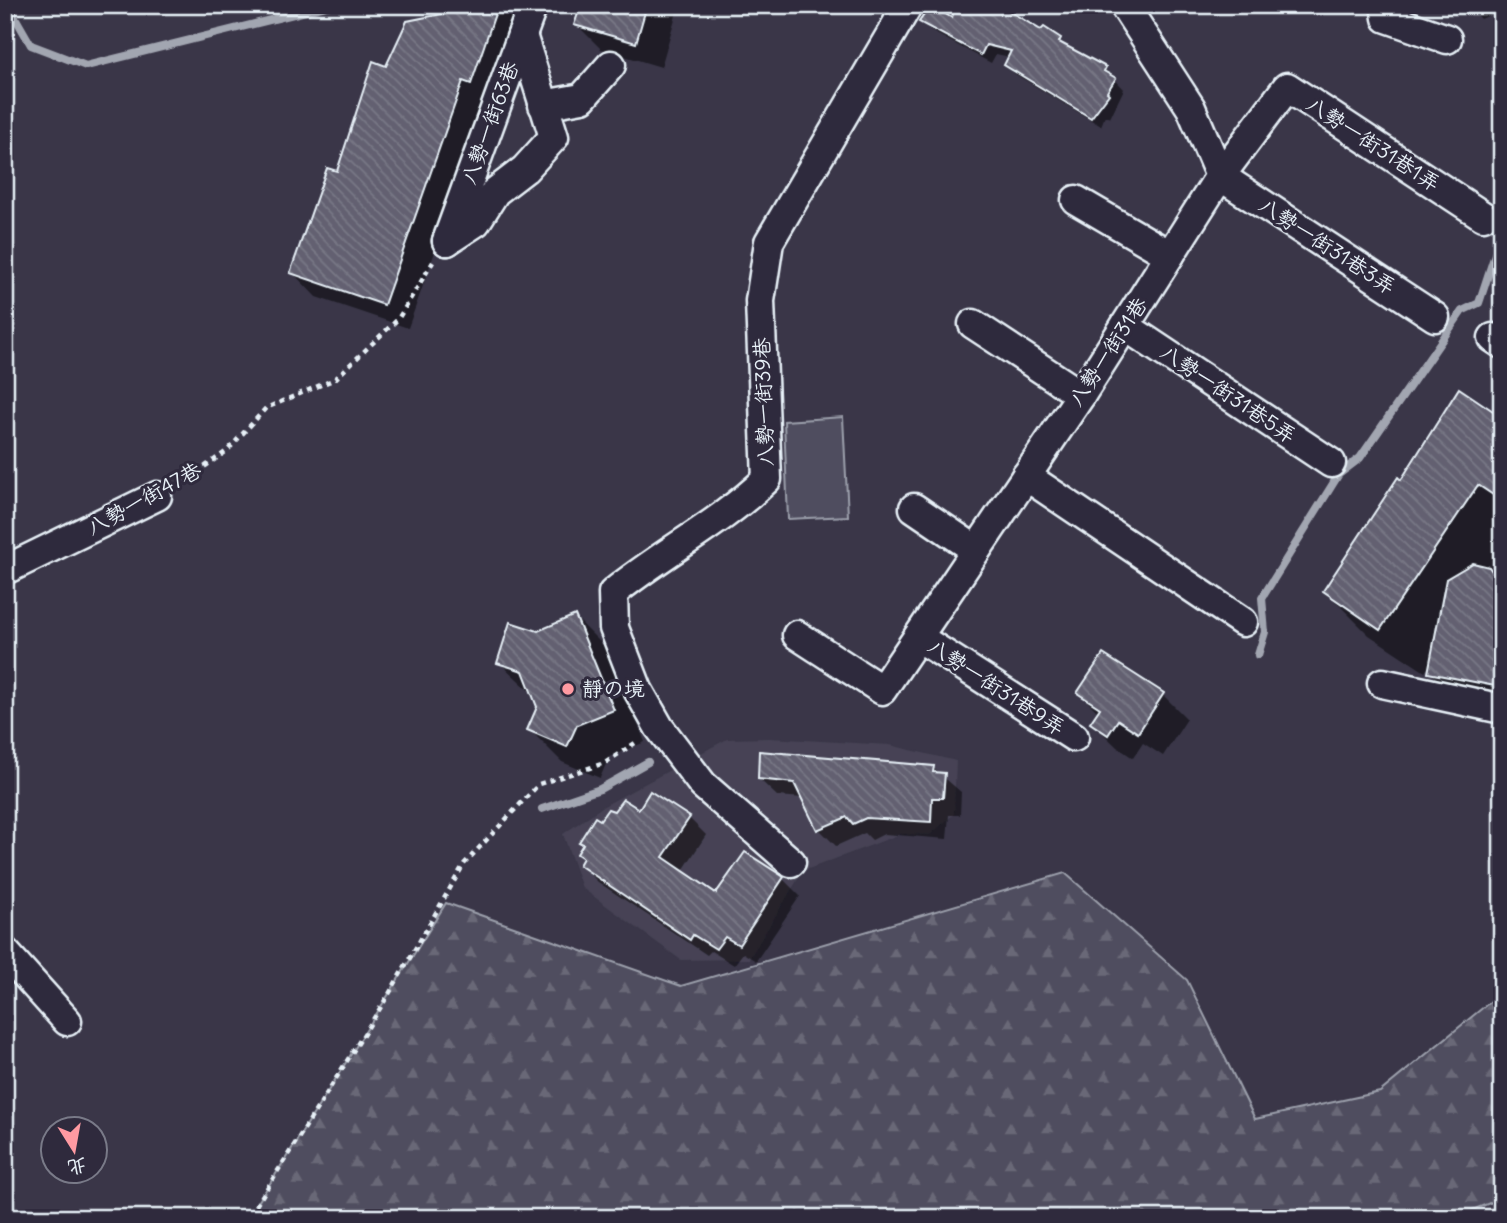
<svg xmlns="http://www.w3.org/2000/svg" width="1507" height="1223" font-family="Delius,'LXGW WenKai TC','Klee One',sans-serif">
<defs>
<pattern id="forest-firs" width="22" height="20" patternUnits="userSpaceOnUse" patternTransform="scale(1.75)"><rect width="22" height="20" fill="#504e5f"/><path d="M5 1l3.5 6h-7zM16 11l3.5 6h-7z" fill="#696877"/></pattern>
<pattern id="building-back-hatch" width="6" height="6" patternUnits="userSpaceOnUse" patternTransform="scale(1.75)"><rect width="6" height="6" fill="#636171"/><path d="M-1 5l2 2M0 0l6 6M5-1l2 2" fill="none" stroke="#797886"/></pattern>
</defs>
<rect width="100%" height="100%" fill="#3a3648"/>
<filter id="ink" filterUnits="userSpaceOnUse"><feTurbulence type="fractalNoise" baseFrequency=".0143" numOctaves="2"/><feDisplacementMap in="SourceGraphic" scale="14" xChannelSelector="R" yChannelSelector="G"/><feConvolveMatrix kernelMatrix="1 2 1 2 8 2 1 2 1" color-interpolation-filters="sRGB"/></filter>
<g filter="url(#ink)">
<polygon fill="#464354" points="770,738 890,745 956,761 954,814 930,835 901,834 803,871 749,959 681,960 582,888 563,834 602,807 727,739"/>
<polygon fill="url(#forest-firs)" stroke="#9ca0ac" stroke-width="2" points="1065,873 1187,980 1255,1119 1380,1092 1502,992 1502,1198 1453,1218 241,1218 252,1212 446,903 681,986"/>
<polygon fill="#504e5f" stroke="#9ca0ac" stroke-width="2" points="843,417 848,516 788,519 784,421"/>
<g fill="#0007">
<polygon points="466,5 515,5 526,16 487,105 408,328 316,297 292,272 387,68 463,11"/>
<polygon points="583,5 679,5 661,67 601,49 576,24"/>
<polygon points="957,5 1015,5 1014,16 1041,33 1044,29 1070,50 1105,69 1124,89 1110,118 1105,116 1101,126 1015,74 1006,65 1010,57 996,54 991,63 931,31 922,22 953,20"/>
<polygon points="1468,5 1502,5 1502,15 1495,13 1481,19"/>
<polygon points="1502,419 1502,559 1492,573 1502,582 1502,697 1443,685 1430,672 1432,662 1425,672 1369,635 1325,591 1401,482"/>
<polygon points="575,617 608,650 645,742 609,757 600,778 562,762 529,729 539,707 535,696 499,662 539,632"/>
<polygon points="1079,693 1163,695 1187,719 1163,756 1143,743 1133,758 1117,747 1092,723 1099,713"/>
<polygon points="933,768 961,792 960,815 949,815 947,839 884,834 872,840 865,833 836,846 819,829 803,798 777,796 759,779"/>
<polygon points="639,811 689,818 706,835 682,872 717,896 745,855 783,879 800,896 756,961 743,953 734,965 711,951 707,955 598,882 581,865 601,822"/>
</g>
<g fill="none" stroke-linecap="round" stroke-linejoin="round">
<g stroke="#a2a6b1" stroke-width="8">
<polyline points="8,5 31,45 86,66 330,5"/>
<polyline points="1502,195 1499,195 1502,212"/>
<polyline points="1258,655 1265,632 1262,598 1339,474 1360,458 1462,311 1479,303 1502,233"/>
<polyline points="542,809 600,789 648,762"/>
</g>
</g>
<g fill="url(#building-back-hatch)" stroke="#e8f1f8" stroke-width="2">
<polygon points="464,5 498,5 471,84 463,81 384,305 290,273 327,168 337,171 373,61 386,66 407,21 462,10"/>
<polygon points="581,5 647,5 636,43 574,25"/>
<polygon points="931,5 952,18 955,5 999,5 1041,30 1044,27 1061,38 1059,42 1106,67 1104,71 1116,78 1107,92 1109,94 1091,118 1004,65 1011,51 986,45 981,55 919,22"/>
<polygon points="1459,388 1502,417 1502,501 1478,485 1380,630 1323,591 1398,477 1401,480"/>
<polygon points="1473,563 1489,567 1502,585 1502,674 1498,673 1495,686 1428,673 1446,579"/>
<polygon points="575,615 614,710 577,725 567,747 527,730 537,707 523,671 497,663 510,622 538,631"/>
<polygon points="1103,654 1164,693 1138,733 1118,720 1108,735 1090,723 1100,708 1077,693"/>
<polygon points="759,751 934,766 933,772 945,773 943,798 932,798 931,822 866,818 853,824 847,817 817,830 794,783 758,779"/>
<polygon points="650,791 690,817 663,857 716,893 745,852 784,877 739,945 725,937 716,949 693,935 690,940 579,865 583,858 577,854 583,844 579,842 595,817 600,820 608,809 614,811 623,799 639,809"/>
</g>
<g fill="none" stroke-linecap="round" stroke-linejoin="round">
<g stroke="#e8f1f8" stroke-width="33">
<g id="minor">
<polyline points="1385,5 1387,18 1447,39"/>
<polyline points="543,105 582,98 611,65"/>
<polyline points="1076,200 1170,255"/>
<polyline points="447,241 476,222 495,192 525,169 554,137 522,35"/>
<polyline points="447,241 533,5"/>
<polyline points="1435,317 1220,176 1287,87 1483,216"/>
<polyline points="973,324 1081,395"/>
<polyline points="1125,326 1331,463"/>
<polyline points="1493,338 1502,344"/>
<polyline points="1026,476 1243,622"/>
<polyline points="914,508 976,550"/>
<polyline points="5,570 157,496"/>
<polyline points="797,635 882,690 1081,395 1220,176 1191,108 1124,5"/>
<polyline points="918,637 1074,737"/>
<polyline points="1382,683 1502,709"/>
<path d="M 791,862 L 703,785 L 659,727 L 638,690 L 614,628 L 613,593 C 663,552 720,524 767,479 L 760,301 L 769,242 L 908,5"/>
<polyline points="5,952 67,1021"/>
</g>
</g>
<g stroke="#e8f1f8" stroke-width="4.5" stroke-dasharray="5 5" stroke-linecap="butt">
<polyline points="180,484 227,451 266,408 335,379 398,319 433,262"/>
<polyline points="241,1218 252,1212 389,994 464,864 539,784 605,763 638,741"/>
</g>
<use href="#minor" stroke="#2f2a3d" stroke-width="28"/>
</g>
</g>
<circle fill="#ff9aa2" stroke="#2f2a3d" stroke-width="2.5" cx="568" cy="689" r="7"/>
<g text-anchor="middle" stroke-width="6" stroke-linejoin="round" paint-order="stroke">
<g font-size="21" fill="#e8f1f8" stroke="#2f2a3d">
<text transform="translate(490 123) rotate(-70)" y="7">八勢一街63巷</text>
<text transform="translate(1373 144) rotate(33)" y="7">八勢一街31巷1弄</text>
<text transform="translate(1327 246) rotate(33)" y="7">八勢一街31巷3弄</text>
<text transform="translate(1108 352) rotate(-57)" y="7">八勢一街31巷</text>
<text transform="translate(1228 394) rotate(34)" y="7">八勢一街31巷5弄</text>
<text transform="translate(764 402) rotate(-92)" y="7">八勢一街39巷</text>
<text transform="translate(144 499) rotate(-29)" y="7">八勢一街47巷</text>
<text transform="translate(996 687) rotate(33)" y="7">八勢一街31巷9弄</text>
</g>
<g font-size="21" fill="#e8f1f8" stroke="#2f2a3d" text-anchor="start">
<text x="582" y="696">靜の境</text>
</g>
</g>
<rect width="1507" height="1223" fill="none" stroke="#2f2a3d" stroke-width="28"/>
<rect x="14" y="14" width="1479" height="1195" fill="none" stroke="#e8f1f8" stroke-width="2.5" filter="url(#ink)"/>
<g transform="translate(74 1150) rotate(169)"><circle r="33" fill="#2f2a3d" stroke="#797a88" stroke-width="2"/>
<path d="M0-5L12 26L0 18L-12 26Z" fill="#ff9aa2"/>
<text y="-10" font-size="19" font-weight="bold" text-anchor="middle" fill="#e8f1f8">北</text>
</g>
</svg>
